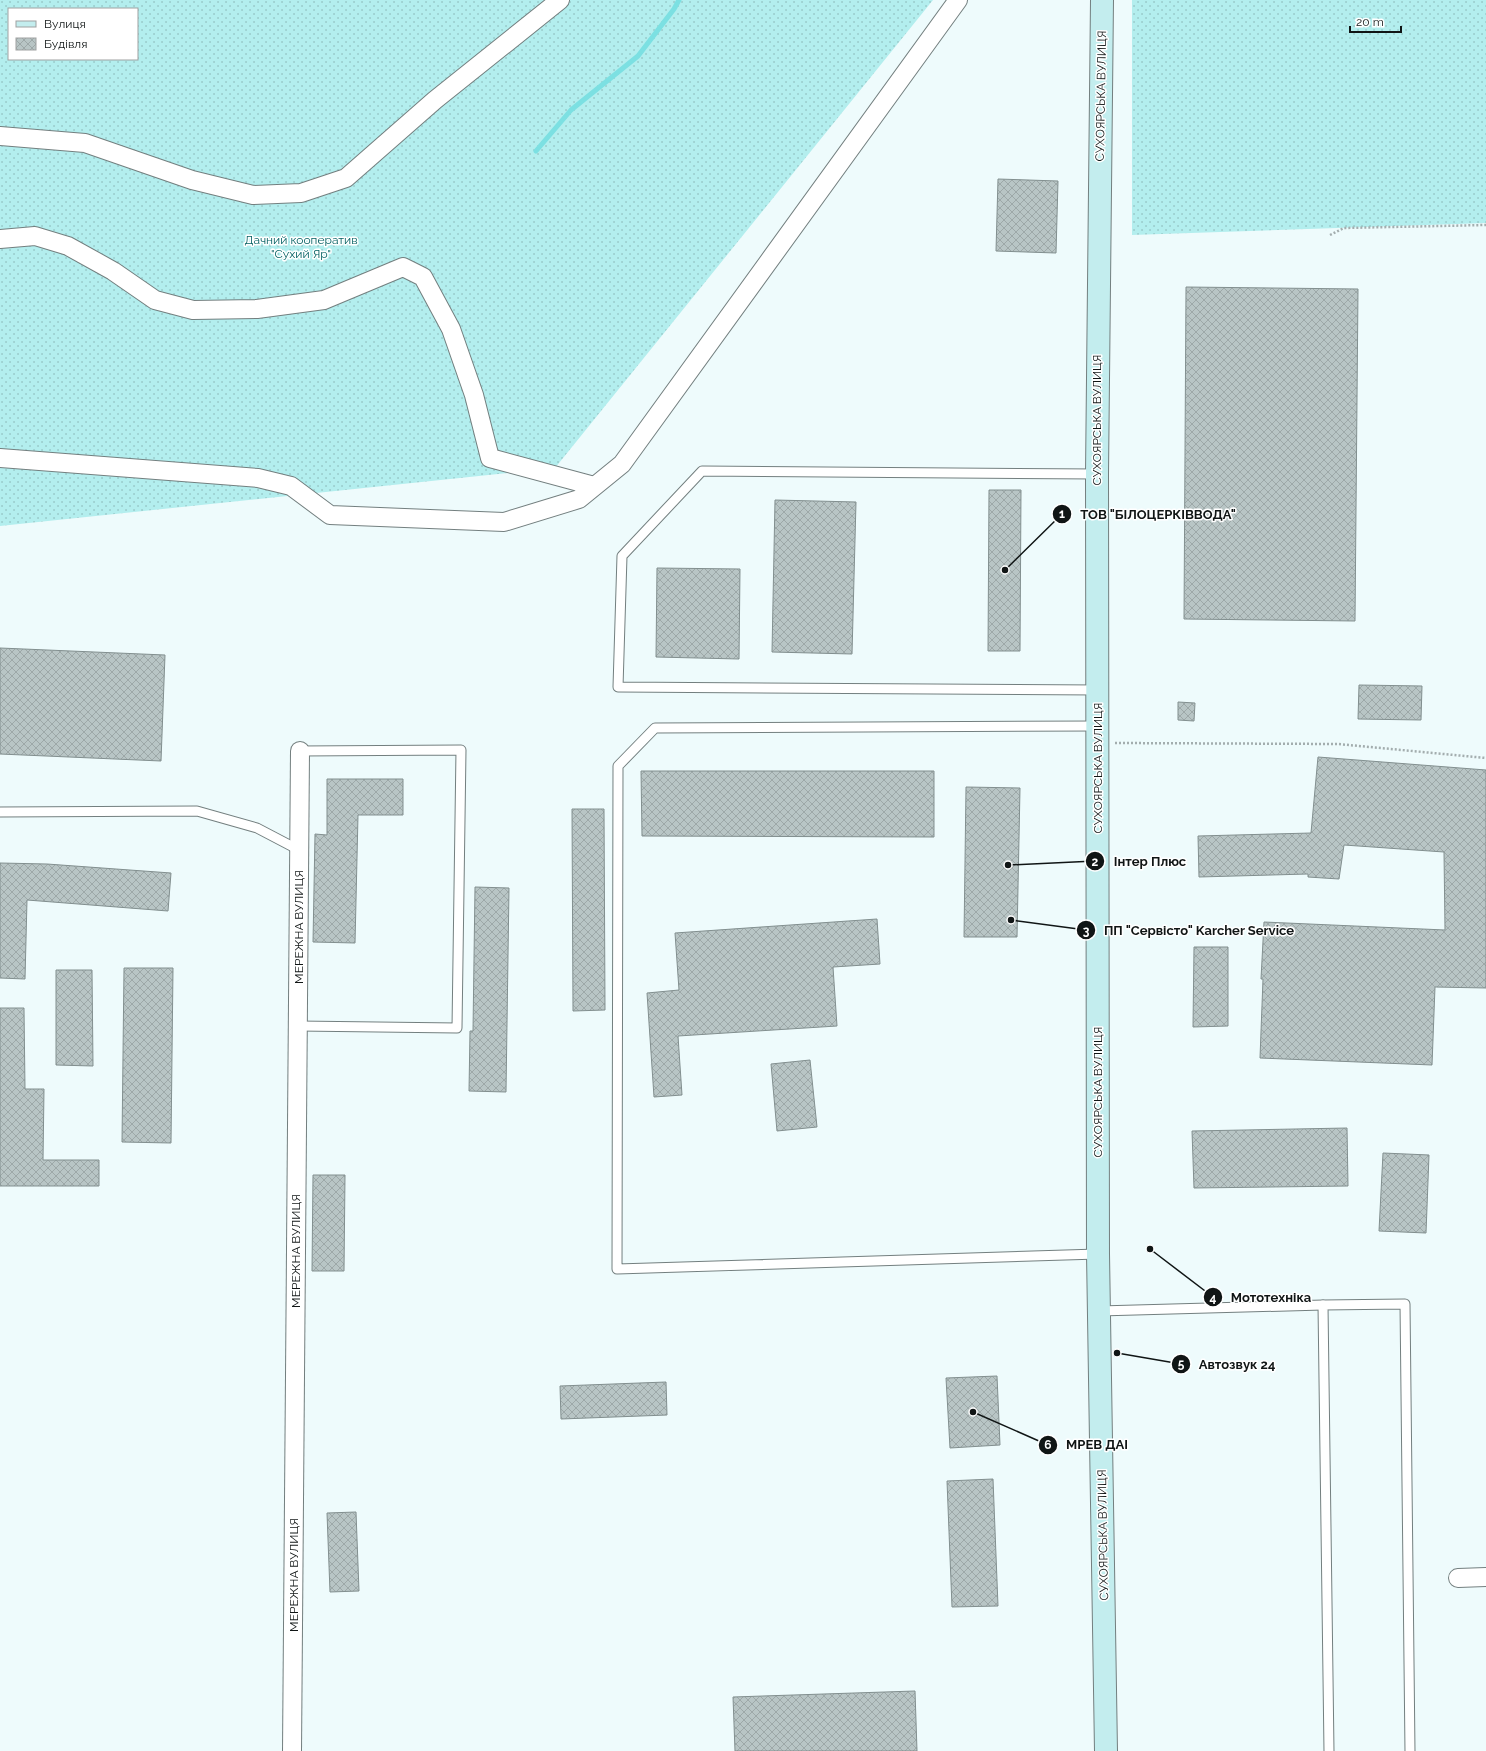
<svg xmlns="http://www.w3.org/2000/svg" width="1486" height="1751" font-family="Raleway,sans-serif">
<defs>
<pattern id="grass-dots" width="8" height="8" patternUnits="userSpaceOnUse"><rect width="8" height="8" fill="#b3eeee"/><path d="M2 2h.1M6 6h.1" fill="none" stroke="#99cbcb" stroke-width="1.8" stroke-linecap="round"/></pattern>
<pattern id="building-cross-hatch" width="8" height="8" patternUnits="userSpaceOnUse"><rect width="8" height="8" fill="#b8c5c5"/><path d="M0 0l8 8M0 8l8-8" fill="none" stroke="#9da8a8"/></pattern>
</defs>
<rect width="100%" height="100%" fill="#eefbfc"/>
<g fill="url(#grass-dots)" fill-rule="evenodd">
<path d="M 0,0 L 933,0 L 555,468 L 0,526 ZM 9,9 L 137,9 L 137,59 L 9,59 Z"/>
<polygon points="1132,0 1486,0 1486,223 1132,235"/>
</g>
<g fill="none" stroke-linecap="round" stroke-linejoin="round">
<polyline stroke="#7ce0e2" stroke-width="5" points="536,151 571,110 638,56 674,9 679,0"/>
</g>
<g fill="url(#building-cross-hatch)" stroke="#828f8f">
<polygon points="998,179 1058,181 1056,253 996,251"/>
<polygon points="1186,287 1358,289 1355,621 1184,619"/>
<polygon points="989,490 1021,490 1020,651 988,651"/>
<polygon points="775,500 856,502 852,654 772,652"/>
<polygon points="657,568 740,569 739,659 656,657"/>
<polygon points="0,648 165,655 161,761 0,754"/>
<polygon points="1359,685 1422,686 1421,720 1358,719"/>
<polygon points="1178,702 1195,703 1194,721 1178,720"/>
<polygon points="1318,757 1486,770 1486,988 1435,987 1432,1065 1260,1058 1263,979 1261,979 1264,922 1445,930 1444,852 1344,845 1339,879 1308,877 1308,874 1199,877 1198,836 1311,833"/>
<polygon points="641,771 934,771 934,837 642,836"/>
<polygon points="327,779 403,779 403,815 358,815 355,943 313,942 315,834 327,835"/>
<polygon points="966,787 1020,788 1017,937 964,937"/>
<polygon points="572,809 604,809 605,1010 573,1011"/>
<polygon points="0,863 47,864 171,873 168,911 27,900 25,979 0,978"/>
<polygon points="475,887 509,888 506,1092 469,1091 470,1031 473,1031"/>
<polygon points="877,919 880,964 833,967 837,1026 678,1036 682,1095 654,1097 647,993 679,990 675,933"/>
<polygon points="1194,947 1228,947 1228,1026 1193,1027"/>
<polygon points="124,968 173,968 171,1143 122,1142"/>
<polygon points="56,970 92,970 93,1066 56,1065"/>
<polygon points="0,1008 24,1008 25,1089 44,1089 43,1160 99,1160 99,1186 0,1186"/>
<polygon points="810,1060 817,1127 777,1131 771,1064"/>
<polygon points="1347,1128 1348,1186 1194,1188 1192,1131"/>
<polygon points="1383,1153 1429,1155 1426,1233 1379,1231"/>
<polygon points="313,1175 345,1175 344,1271 312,1271"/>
<polygon points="997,1376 1000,1445 950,1448 946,1378"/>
<polygon points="666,1382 667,1415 561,1419 560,1386"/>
<polygon points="993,1479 998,1606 952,1607 947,1481"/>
<polygon points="356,1512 359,1591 330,1592 327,1513"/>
<polygon points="915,1691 917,1751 735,1751 733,1697"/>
</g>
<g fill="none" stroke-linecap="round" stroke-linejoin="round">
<g stroke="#737f7f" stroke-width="11">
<g id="lane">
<polyline points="1097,474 702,471 622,556 618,687 1098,690"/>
<polyline points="1097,726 655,728 618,766 617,1269 1098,1254"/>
<polyline points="0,812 197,811 257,828 299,850"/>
<polyline points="298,1026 457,1028 461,750 300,751"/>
<polyline points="1099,1311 1323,1305"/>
<polyline points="1329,1751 1323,1305 1405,1304 1410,1751"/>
</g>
</g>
<g stroke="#737f7f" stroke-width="20">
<g id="street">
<polyline points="0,136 85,143 192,180 253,195 301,193 346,178 435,100 560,0"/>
<polyline points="0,239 35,236 68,246 113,271 155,300 193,310 257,309 324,300 403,267 423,277 451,329 474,395 490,458 594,486"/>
<polyline points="0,458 258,478 291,486 330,515 504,522 579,499 622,464 958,0"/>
<polyline points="1458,1578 1486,1577"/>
<polyline points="292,1751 300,751"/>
</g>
</g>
<g stroke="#737f7f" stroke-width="24">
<polyline id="secondary" points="1102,0 1097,474 1098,1254 1106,1751"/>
</g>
<g stroke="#a3adae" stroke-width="2.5" stroke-dasharray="2 2" stroke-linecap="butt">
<polyline points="1330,235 1344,228 1486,225"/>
<polyline points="1115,743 1338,744 1486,758"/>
</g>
<use href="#lane" stroke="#fff" stroke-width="9"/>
<use href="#street" stroke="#fff" stroke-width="18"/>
<use href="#secondary" stroke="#c3edee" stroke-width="22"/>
</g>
<g text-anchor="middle" stroke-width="3" stroke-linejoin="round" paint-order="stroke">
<g font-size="12" fill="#101515" stroke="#fff">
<text transform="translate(1101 96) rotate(-89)" y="4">СУХОЯРСЬКА ВУЛИЦЯ</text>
<text transform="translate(1097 420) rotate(-90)" y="4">СУХОЯРСЬКА ВУЛИЦЯ</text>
<text transform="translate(1098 768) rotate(-90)" y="4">СУХОЯРСЬКА ВУЛИЦЯ</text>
<text transform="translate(299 927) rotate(-90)" y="4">МЕРЕЖНА ВУЛИЦЯ</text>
<text transform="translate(1098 1092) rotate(-90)" y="4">СУХОЯРСЬКА ВУЛИЦЯ</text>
<text transform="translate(296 1251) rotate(-90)" y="4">МЕРЕЖНА ВУЛИЦЯ</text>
<text transform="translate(1103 1535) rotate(-91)" y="4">СУХОЯРСЬКА ВУЛИЦЯ</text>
<text transform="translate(294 1575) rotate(-90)" y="4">МЕРЕЖНА ВУЛИЦЯ</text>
</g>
<g font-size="12" fill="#036062" stroke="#fff">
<text x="301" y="244">Дачний кооператив<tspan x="301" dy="14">"Сухий Яр"</tspan></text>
</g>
</g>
<path fill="none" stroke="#101515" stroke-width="1.5" d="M1005 570L1062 514M1008 865L1095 861M1011 920L1086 930M1150 1249L1213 1297M1117 1353L1181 1364M973 1412L1048 1445"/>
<g fill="#101515" stroke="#fff" stroke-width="1.5">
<circle cx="1005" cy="570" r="4"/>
<circle cx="1008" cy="865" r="4"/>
<circle cx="1011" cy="920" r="4"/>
<circle cx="1150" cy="1249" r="4"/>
<circle cx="1117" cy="1353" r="4"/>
<circle cx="973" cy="1412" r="4"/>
<circle cx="1062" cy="514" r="10"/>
<circle cx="1095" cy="861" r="10"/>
<circle cx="1086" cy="930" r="10"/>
<circle cx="1213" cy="1297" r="10"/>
<circle cx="1181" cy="1364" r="10"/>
<circle cx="1048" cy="1445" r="10"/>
</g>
<g font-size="12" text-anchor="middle" font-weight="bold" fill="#fff">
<text x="1062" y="518">1</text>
<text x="1095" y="866">2</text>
<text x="1086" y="935">3</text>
<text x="1213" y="1302">4</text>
<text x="1181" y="1368">5</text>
<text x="1048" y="1449">6</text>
</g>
<g font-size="13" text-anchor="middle" font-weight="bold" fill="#101515" stroke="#fff" stroke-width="3" stroke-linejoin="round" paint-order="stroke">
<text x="1158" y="519">ТОВ "БІЛОЦЕРКІВВОДА"</text>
<text x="1150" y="866">Інтер Плюс</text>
<text x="1199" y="935">ПП "Сервісто" Karcher Service</text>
<text x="1271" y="1302">Мототехніка</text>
<text x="1237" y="1369">Автозвук 24</text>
<text x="1097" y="1449">МРЕВ ДАІ</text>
</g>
<rect x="8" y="8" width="130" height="52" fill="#ffffff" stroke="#9fa1a1"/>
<rect x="16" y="21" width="20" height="6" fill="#c3edee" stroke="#9fa1a1"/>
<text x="44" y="28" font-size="12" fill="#101515">Вулиця</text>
<rect x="16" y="38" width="20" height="12" fill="url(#building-cross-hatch)" stroke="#9fa1a1"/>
<text x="44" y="48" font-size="12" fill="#101515">Будівля</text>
<path d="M1350 26v6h51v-6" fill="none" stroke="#101515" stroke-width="2"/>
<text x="1356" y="26" font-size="12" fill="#101515" stroke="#ffffff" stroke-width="3" paint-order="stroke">20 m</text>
</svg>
